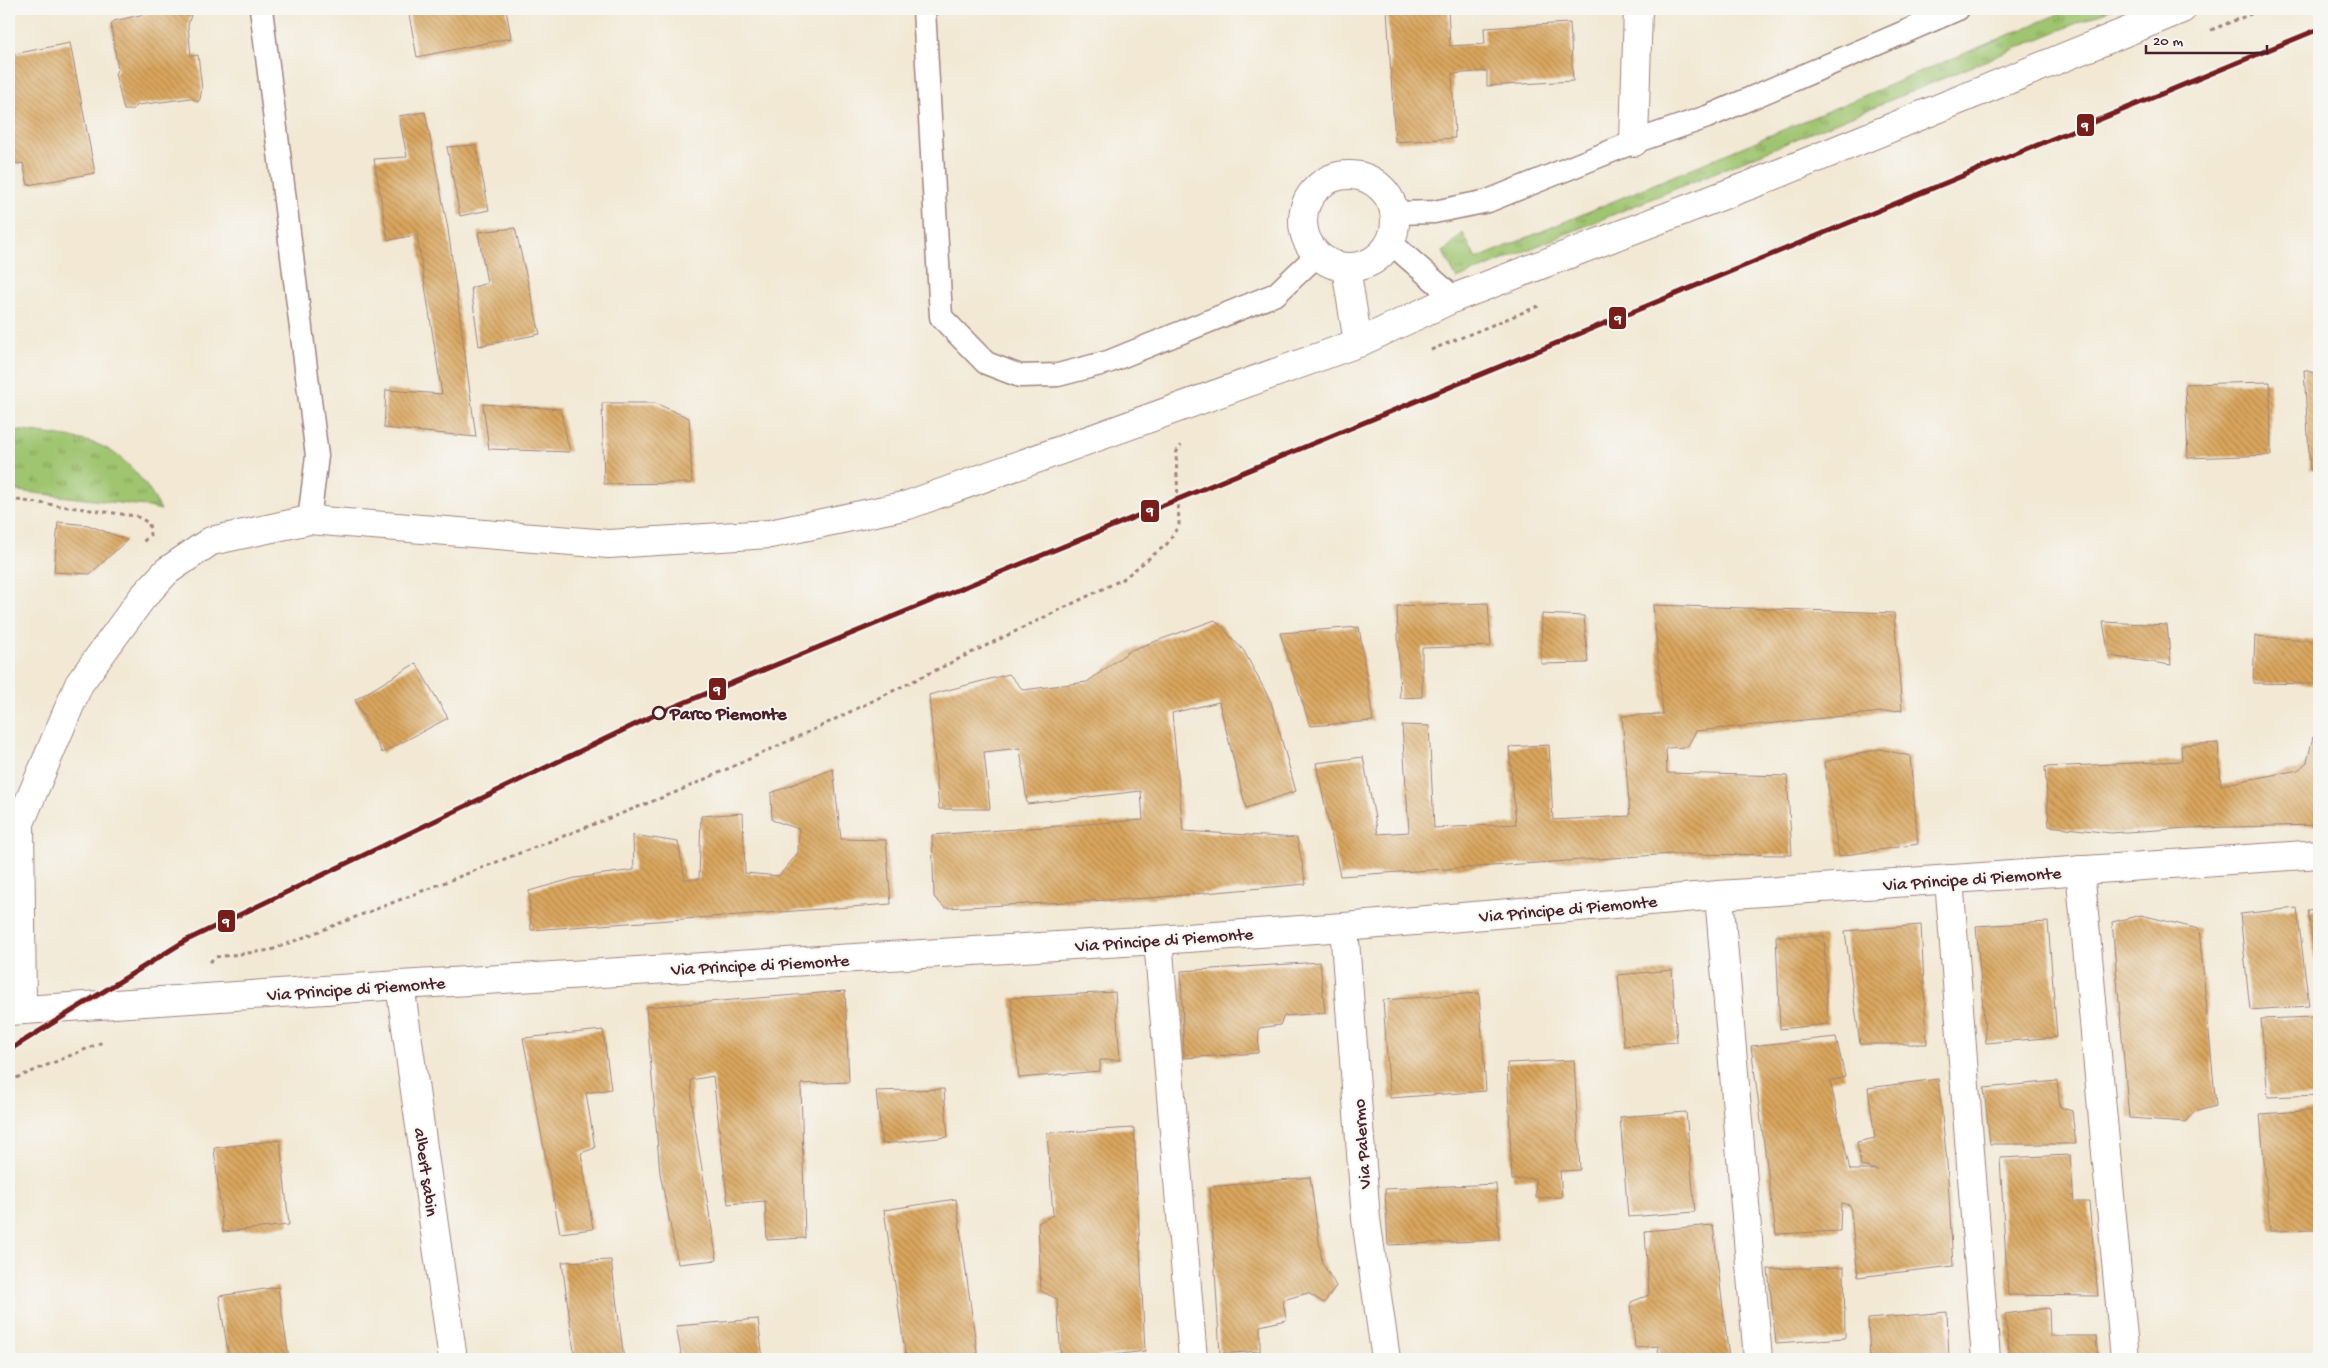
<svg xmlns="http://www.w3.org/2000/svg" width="2328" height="1368" font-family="'Gochi Hand',sans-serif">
<defs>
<pattern id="grass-tufts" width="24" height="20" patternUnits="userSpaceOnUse" patternTransform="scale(1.25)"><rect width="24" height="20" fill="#9fc56f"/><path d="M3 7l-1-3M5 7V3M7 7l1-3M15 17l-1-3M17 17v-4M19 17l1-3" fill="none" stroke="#849f5b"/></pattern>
<pattern id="building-back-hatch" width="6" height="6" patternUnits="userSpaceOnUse" patternTransform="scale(1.25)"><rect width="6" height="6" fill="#d9a65d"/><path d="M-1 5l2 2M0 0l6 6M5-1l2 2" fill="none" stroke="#b2874d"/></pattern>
</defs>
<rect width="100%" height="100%" fill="#f6f6f2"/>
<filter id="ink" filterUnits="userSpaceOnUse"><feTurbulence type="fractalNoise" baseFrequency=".02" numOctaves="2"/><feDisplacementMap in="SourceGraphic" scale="10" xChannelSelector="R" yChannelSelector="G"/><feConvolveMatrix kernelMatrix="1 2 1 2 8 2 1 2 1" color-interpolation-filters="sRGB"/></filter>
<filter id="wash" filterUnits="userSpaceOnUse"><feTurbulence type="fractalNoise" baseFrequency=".0096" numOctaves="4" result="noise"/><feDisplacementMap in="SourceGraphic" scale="20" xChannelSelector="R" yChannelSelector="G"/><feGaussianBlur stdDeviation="1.12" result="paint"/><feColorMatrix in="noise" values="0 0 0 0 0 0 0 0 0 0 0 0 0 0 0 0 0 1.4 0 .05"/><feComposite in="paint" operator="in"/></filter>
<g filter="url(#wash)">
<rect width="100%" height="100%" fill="#f2e8d3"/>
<g fill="url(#grass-tufts)" stroke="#74724d">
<polygon points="2070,9 2111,9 1457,279 1443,252 1463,233 1476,259"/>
<path d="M 9,429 C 35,433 64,435 90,442 C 122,450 147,483 161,510 L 145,506 L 9,490 Z"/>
</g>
<g id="blocks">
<g fill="url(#building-back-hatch)">
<polygon points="166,9 187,9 191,15 188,25 191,56 198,55 202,89 200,99 198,102 191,98 138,105 132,110 124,110 115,73 118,70 111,25 114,21"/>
<polygon points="408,9 506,9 511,38 417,57"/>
<polygon points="1387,9 1448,9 1450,46 1485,44 1484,28 1570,23 1573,81 1487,86 1487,71 1452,74 1455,138 1395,142"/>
<polygon points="70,43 95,173 28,185 23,163 17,164 11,157 9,148 9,55"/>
<polygon points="425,112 448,229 476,437 384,428 386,390 442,394 417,235 388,240 374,159 407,157 399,116"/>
<polygon points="476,145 489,210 460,216 447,147"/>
<polygon points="515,228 540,334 479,346 471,288 487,283 478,232"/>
<polygon points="2304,370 2319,374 2319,471 2310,470"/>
<polygon points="2270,382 2271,455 2188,458 2185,384"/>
<polygon points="602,403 655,403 689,418 692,483 604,484"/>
<polygon points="483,404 560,409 570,452 489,449"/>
<polygon points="58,522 88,525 127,540 90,574 54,572"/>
<polygon points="1488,603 1491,646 1422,648 1422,697 1400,698 1397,606"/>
<polygon points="1653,605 1894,613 1902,710 1696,731 1687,747 1666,748 1667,773 1787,776 1792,855 1672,854 1340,876 1316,763 1363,757 1378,834 1409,832 1402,725 1429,726 1434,828 1516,824 1509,747 1549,745 1553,820 1630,816 1622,716 1663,714"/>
<polygon points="1542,614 1584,616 1588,663 1541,664"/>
<polygon points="1215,620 1244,651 1271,702 1296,791 1246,808 1219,702 1172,713 1183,831 1297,838 1306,884 1149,898 945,908 934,897 932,835 1143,820 1141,791 1027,804 1020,748 984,752 990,809 939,809 929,695 1009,674 1023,690 1087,682 1131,650"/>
<polygon points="2103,622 2167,625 2171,665 2109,656"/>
<polygon points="1359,627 1373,721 1310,726 1280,633"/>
<polygon points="2255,636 2319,641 2319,684 2253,683"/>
<polygon points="416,663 448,718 382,753 355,700"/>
<polygon points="2313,737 2319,738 2319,825 2187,828 2111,833 2049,826 2045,767 2182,761 2181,745 2218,743 2221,785 2298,770 2307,762"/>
<polygon points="1880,749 1910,756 1918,844 1839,856 1824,762"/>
<polygon points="833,769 841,839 886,840 891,904 531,930 529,891 575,878 634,870 633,835 678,842 685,879 699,879 701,816 743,813 745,873 779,876 798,853 799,829 772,820 771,793"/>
<polygon points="2297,908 2309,1006 2250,1010 2240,914"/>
<polygon points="2319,910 2319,981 2318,981 2308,911"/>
<polygon points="2141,915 2199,929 2216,1106 2194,1112 2186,1122 2129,1118 2112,922"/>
<polygon points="2048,922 2057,1037 1986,1043 1976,926"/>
<polygon points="1921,925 1927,1044 1860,1044 1845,931"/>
<polygon points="1776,936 1824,936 1828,1024 1780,1029"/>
<polygon points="1320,962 1325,1013 1284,1016 1280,1025 1259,1028 1258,1053 1184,1058 1181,971"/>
<polygon points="1672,970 1677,1042 1624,1046 1618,975"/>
<polygon points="845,991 849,1082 801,1084 805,1238 767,1240 765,1201 728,1204 713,1076 691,1080 693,1115 717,1260 678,1264 660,1173 646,1007"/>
<polygon points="1115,992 1120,1060 1100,1060 1100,1071 1019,1078 1011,998"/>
<polygon points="1479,993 1486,1091 1390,1098 1383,1000"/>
<polygon points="2314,1017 2319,1095 2268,1097 2261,1019"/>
<polygon points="603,1030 611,1089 586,1093 595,1148 581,1153 593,1229 560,1233 523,1038"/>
<polygon points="1836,1037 1845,1077 1830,1081 1850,1170 1878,1170 1861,1166 1857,1142 1875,1138 1868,1088 1938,1079 1947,1162 1953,1266 1858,1277 1850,1205 1841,1203 1840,1231 1776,1234 1751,1046"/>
<polygon points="1574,1060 1580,1170 1560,1171 1562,1197 1536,1198 1535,1178 1512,1180 1507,1063"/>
<polygon points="2057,1081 2060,1107 2072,1111 2076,1144 1990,1144 1984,1088"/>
<polygon points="944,1089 948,1137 882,1144 876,1091"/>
<polygon points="2316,1110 2319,1146 2319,1230 2270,1231 2260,1114"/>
<polygon points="1686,1112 1695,1212 1628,1217 1620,1117"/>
<polygon points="1134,1128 1145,1351 1082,1359 1061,1359 1057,1299 1041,1291 1038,1223 1053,1215 1047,1133"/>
<polygon points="280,1140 289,1225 223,1232 214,1148"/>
<polygon points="2070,1155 2074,1202 2089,1202 2098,1296 2008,1295 2000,1158"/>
<polygon points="1310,1177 1322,1262 1336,1286 1324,1303 1308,1293 1283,1300 1286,1320 1260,1326 1260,1351 1220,1354 1210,1187"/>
<polygon points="1496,1184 1499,1240 1388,1245 1385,1189"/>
<polygon points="956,1199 978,1359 906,1359 884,1210"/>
<polygon points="1713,1225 1729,1359 1659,1359 1658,1346 1635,1348 1631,1302 1649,1295 1645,1231"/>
<polygon points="611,1260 624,1359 575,1359 562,1262"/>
<polygon points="1844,1267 1845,1338 1776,1343 1768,1269"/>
<polygon points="278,1287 289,1359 229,1359 219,1296"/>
<polygon points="2049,1308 2050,1336 2096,1336 2098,1359 2010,1359 2005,1314"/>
<polygon points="1947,1312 1949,1359 1870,1359 1868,1319"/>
<polygon points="758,1319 763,1359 682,1359 676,1326"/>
</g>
</g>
</g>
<g filter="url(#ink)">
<use href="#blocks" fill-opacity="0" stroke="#9e847f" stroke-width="1"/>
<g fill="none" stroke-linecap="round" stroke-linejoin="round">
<g stroke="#9e847f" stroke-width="25">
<g id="service">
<polyline points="261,9 317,456 309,520"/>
<polyline points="924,9 941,317 986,363 1020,376 1058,375 1108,362 1276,294 1317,255"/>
<polyline points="1396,213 1434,212 1488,201 1634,142 1707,117 1958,9"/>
<polyline points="1391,243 1454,298"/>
</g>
</g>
<g stroke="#9e847f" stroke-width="30">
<g id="minor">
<polyline points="1634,142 1638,9"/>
<circle cx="1349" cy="221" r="46"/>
<polyline points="1346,268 1358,343"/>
<polyline points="2080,870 2125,1359"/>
<polyline points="1949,879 1986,1359"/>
<polyline points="1719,895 1758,1359"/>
<polyline points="1344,927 1366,1219 1386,1359"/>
<polyline points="1158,940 1193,1359"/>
<polyline points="400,985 453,1359"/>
<polyline points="22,1010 20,823 79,684 142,598 167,571 211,541 309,520 609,544 770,534 908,505 1358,343 1454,298 1758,182 2182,9"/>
<polyline points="9,1011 400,985 1158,940 1344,927 1719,895 2319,854"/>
</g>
</g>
<g stroke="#9e847f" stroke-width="3" stroke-dasharray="4 4" stroke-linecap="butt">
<polyline points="2211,30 2263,9"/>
<polyline points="1431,350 1541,305"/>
<polyline points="9,499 136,516 149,523 150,535 143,542"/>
<polyline points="210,962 215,957 271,950 679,791 817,728 1123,579 1167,544 1179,525 1176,453 1181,445"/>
<polyline points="9,1081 103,1042"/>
</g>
<use href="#service" stroke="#fff" stroke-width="22"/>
<use href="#minor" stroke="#fff" stroke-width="28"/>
<g stroke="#f6f6f2" stroke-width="9">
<polyline id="rail-1" points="9,1050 185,941 659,713 2319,29"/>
</g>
<use href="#rail-1" stroke="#771e1b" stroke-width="5"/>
</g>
</g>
<circle fill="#f6f6f2" stroke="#4a1f2b" stroke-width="2.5" cx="659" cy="713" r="6"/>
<g text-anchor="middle" stroke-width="4" stroke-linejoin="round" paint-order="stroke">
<g font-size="18" font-weight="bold" fill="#4a1f2b" stroke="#f6f6f2" text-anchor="start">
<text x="670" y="719">Parco Piemonte</text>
</g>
<g font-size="18" fill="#4a1f2b" stroke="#f6f6f2">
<text transform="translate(1972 878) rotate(-4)" y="6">Via Principe di Piemonte</text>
<text transform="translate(1568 908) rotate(-5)" y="6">Via Principe di Piemonte</text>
<text transform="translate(1164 939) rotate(-4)" y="6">Via Principe di Piemonte</text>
<text transform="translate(760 964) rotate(-3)" y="6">Via Principe di Piemonte</text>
<text transform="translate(356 988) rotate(-4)" y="6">Via Principe di Piemonte</text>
<text transform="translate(1361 1144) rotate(-94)" y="6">Via Palermo</text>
<text transform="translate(427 1172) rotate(82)" y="6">albert sabin</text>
</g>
</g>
<g stroke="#f6f6f2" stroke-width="2">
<rect x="2076" y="113" width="19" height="24" rx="5" fill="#771e1b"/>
<rect x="1608" y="306" width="19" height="24" rx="5" fill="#771e1b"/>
<rect x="1140" y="499" width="20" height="24" rx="5" fill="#771e1b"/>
<rect x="708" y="677" width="19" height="24" rx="5" fill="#771e1b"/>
<rect x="217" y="909" width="19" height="24" rx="5" fill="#771e1b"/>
</g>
<g font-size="14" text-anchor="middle" font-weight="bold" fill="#fff">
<text x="2085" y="130">9</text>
<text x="1618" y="323">9</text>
<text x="1150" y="515">9</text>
<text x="717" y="694">9</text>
<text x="226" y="926">9</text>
</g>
<rect width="2328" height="1368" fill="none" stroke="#f6f6f2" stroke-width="30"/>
<path d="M2146 45v8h121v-8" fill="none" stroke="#4a1f2b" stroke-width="2.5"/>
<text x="2153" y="45" font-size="15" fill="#4a1f2b" stroke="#f6f6f2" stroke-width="4" paint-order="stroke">20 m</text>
</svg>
